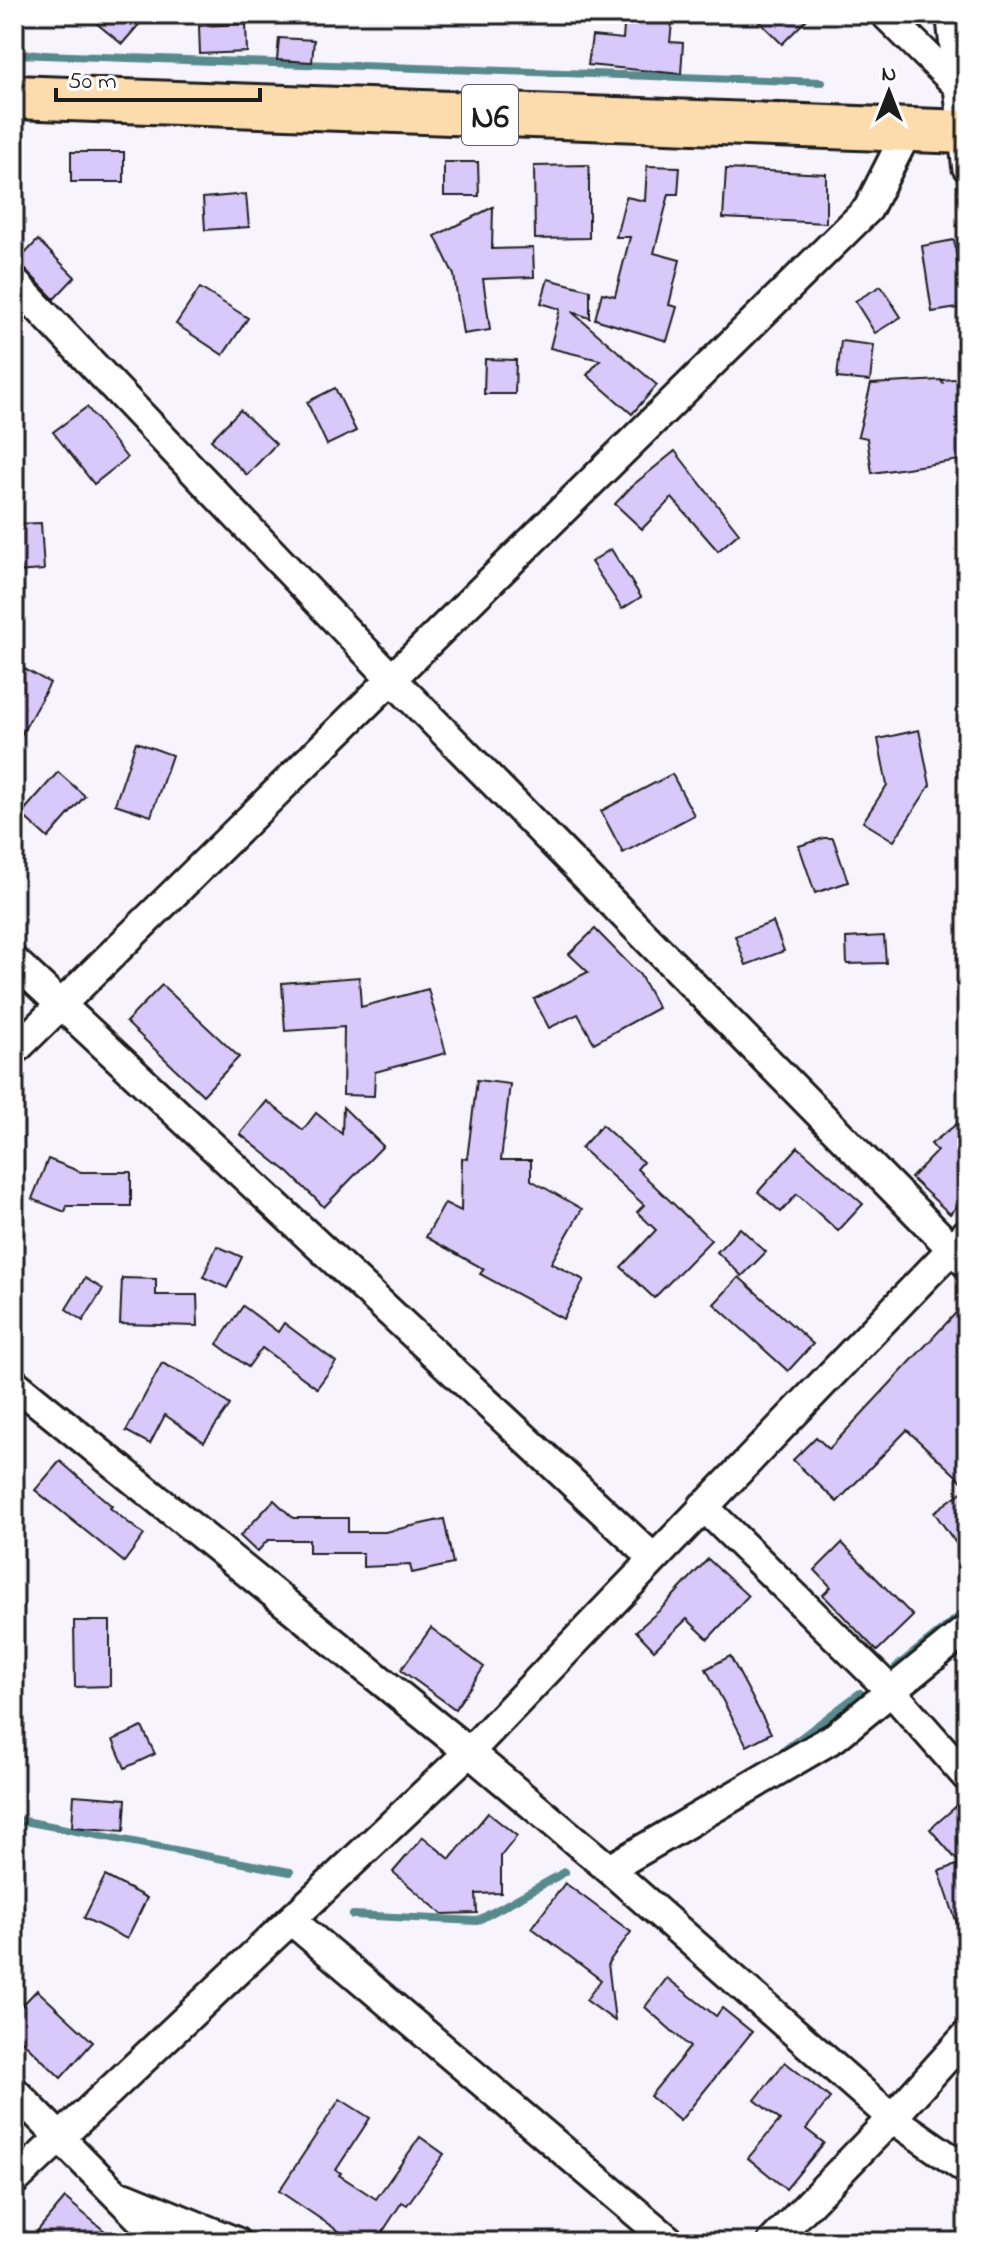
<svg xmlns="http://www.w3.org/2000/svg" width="981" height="2256" font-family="'Indie Flower',sans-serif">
<rect width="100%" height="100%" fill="#f7f4fe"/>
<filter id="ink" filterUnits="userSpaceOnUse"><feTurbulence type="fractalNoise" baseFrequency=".0125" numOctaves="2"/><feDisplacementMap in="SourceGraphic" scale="16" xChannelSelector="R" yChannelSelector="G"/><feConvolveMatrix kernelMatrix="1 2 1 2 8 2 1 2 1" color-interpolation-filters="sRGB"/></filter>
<g filter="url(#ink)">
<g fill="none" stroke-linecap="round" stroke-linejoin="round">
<g stroke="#58898d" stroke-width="8">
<polyline points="14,54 822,82"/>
<polyline points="896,1667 967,1610"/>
<polyline points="781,1753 860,1693"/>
<polyline points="14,1819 290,1872"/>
<polyline points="353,1915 477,1921 565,1872"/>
</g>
</g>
<g fill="#d8c9fa" stroke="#1c1c1c" stroke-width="2">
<polygon points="85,14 148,14 122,44"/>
<polygon points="625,14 673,14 670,42 683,43 681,74 588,65 592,36 623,39"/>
<polygon points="752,14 812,14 782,44"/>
<polygon points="246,24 247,52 200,54 199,26"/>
<polygon points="279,38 314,40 312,62 277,60"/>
<rect x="71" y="152" width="53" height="30"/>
<polygon points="444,162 478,162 479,196 444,196"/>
<polygon points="589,165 589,238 535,239 534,166"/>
<polygon points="647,166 680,167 678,194 669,194 654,253 680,260 669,305 677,307 667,341 595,319 602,293 615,296 630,237 616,237 626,197 645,201"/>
<polygon points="726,169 826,174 826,223 723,218"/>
<polygon points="246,194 249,227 205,230 203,198"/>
<polygon points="493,207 492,249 533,248 534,277 483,279 490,330 463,334 454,275 435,236"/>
<polygon points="38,240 75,277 54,299 26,270 16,263"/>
<polygon points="954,240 964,307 932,312 922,246"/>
<polygon points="548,279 590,290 590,318 572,312 657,385 632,414 587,375 600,360 550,348 560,309 541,303"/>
<polygon points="881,286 901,317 875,333 855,301"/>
<polygon points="200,288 248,318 223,355 176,324"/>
<polygon points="841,341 874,345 870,381 837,378"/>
<polygon points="485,359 516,360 515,394 484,394"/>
<polygon points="967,378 967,459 872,473 867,438 858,436 871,384 941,380 943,384 942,380"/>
<polygon points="335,388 356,431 327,445 307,402"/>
<polygon points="87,407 127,458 94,484 53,432"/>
<polygon points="240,410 276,444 247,475 211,440"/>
<polygon points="675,451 739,533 718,551 672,498 642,529 615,504 633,485"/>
<polygon points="41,523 44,570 14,572 14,524"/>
<polygon points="611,549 641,597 622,609 591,562"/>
<polygon points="14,663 50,683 14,748"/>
<polygon points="919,730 930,785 894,841 863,822 887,785 878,739"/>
<polygon points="136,742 172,755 151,816 115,804"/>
<polygon points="58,772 85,796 48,838 21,814"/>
<polygon points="672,774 694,815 623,853 601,811"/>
<polygon points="824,838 833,838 848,882 815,893 799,846"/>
<polygon points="773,922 784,951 746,965 735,936"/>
<polygon points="595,929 640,975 658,1008 594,1043 578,1014 549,1028 534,999 588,972 569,954"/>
<polygon points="884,936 886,963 847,964 846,938"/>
<polygon points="359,977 361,1007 428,989 446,1053 375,1072 374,1096 343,1095 344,1027 285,1031 282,983"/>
<polygon points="162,985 239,1057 203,1095 126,1022"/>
<polygon points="477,1080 510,1084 501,1160 531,1160 531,1180 582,1209 551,1263 584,1280 563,1319 480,1274 484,1269 426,1237 445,1203 461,1211 462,1158 467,1159"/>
<polygon points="267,1101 303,1130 316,1113 342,1134 343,1107 383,1146 324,1207 289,1173 240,1134"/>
<polygon points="967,1116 967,1196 950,1214 911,1178 937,1151 931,1144"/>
<polygon points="602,1125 643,1162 637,1169 711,1240 654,1298 621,1267 656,1230 637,1212 644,1205 581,1148"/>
<polygon points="798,1147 863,1204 838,1231 797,1194 781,1212 758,1192"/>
<polygon points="48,1159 81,1172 131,1172 131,1206 67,1206 65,1212 32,1199"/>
<polygon points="740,1228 766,1252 742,1276 717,1252"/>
<polygon points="217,1246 242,1257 227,1288 203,1277"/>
<polygon points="739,1277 813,1344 788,1371 714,1304"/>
<polygon points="85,1278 103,1289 83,1321 66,1309"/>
<polygon points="122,1278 156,1279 156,1295 197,1295 198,1326 120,1324"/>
<polygon points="967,1301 967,1486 907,1430 837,1502 793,1460 816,1437 829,1449"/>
<polygon points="243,1306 278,1332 284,1323 336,1362 317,1388 262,1348 248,1367 217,1344"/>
<polygon points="162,1363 193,1378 230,1405 204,1442 165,1415 150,1444 126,1431"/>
<polygon points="60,1461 112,1506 110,1508 144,1535 124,1562 35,1490"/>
<polygon points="967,1488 967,1559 934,1512"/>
<polygon points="274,1500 293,1518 348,1518 348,1532 385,1532 444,1519 453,1564 412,1573 410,1565 363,1567 363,1553 309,1553 309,1540 268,1540 257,1552 240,1536"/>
<polygon points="842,1543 913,1616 877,1651 823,1595 831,1587 815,1570"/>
<polygon points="708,1559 748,1596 708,1639 687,1619 654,1650 636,1631 660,1610"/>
<polygon points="74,1621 110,1621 110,1686 75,1687"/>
<polygon points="431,1628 484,1667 455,1709 401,1670"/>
<polygon points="730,1656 771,1733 747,1746 706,1669"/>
<polygon points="142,1727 155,1754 125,1768 113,1740"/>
<polygon points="74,1795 126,1799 124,1831 72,1827"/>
<polygon points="967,1797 967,1941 963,1941 939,1871 960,1864 930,1829"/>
<polygon points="488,1813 517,1836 501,1856 501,1893 476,1894 477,1913 442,1914 393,1872 423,1837 450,1859"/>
<polygon points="105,1876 147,1898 127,1939 84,1918"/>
<polygon points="565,1883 631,1932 608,1963 615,2021 586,2000 601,1980 532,1928"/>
<polygon points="667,1978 716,2016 722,2008 752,2032 680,2121 650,2096 690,2047 645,2007"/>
<polygon points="37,1990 93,2042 61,2078 14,2033 14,2014"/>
<polygon points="785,2062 830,2098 806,2129 824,2143 786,2189 748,2158 780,2120 755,2100"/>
<polygon points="340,2099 370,2118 336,2170 341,2173 339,2175 376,2199 420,2137 444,2154 407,2205 402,2202 376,2242 333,2242 340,2232 279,2191"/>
<polygon points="65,2198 118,2242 28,2242"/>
</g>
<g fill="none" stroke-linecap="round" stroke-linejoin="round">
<g stroke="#1c1c1c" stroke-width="34">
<g id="minor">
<polyline points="885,14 957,85 962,81"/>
<polyline points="951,14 967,167"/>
<polyline points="14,282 392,679 967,1264"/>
<polyline points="14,961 653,1558"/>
<polyline points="14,1051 868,209 908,130"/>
<polyline points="14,1383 469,1752 609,1869 892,2118 967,2170"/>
<polyline points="703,1506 891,1691 967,1777"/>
<polyline points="609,1869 835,1737 967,1629"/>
<polyline points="291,1920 671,2242"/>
<polyline points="14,2091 163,2242"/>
<polyline points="14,2181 469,1752 967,1233"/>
<polyline points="126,2197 236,2242"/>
<polyline points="772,2242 892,2118 967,2035"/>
</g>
</g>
<g stroke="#1c1c1c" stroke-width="48">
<polyline id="highway" points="14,97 967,132"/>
</g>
<use href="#minor" stroke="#fff" stroke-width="28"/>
<use href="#highway" stroke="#fcdcac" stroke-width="42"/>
</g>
</g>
<g text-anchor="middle" stroke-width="6" stroke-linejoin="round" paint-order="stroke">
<rect fill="#fff" stroke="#606060" stroke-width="2" x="462" y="85" width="56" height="60" rx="6"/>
<g font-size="34" font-weight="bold" fill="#1c1c1c">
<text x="490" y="127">N6</text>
</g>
</g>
<rect width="981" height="2256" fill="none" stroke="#fff" stroke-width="48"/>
<rect x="24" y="24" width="933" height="2208" fill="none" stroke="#1c1c1c" stroke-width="3" filter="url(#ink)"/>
<g transform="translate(889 92)" stroke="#ffffff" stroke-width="6" paint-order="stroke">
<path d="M0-6L14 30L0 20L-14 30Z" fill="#1c1c1c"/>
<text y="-12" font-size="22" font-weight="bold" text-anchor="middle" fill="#1c1c1c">N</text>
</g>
<path d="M56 88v12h204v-12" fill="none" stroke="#1c1c1c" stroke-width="4"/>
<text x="68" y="88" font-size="24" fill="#1c1c1c" stroke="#ffffff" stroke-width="6" paint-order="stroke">50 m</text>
</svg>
